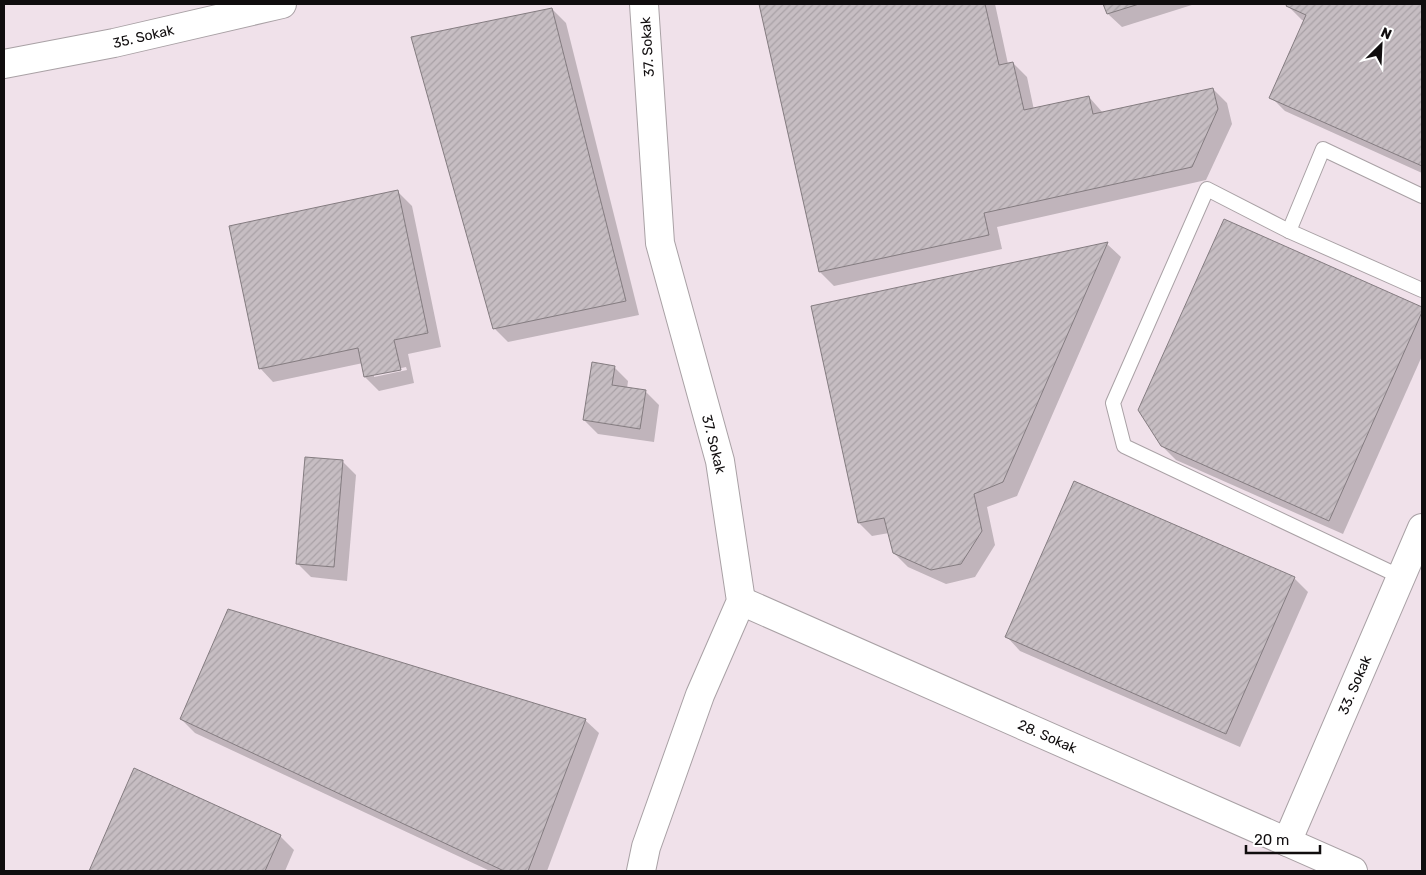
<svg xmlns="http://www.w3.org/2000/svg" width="1426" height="875" font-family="Rubik,sans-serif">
<defs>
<pattern id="building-hatch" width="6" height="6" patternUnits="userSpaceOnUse" patternTransform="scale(1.25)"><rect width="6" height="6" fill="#c6bdc2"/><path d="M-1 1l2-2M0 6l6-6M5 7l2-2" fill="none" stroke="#a9a1a6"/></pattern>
</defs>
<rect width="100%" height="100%" fill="#faf1f6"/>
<rect fill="#f0e1ea" x="4" y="4" width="1418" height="867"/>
<g fill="#0003" fill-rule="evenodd">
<polygon points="760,4 995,4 1008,64 1013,63 1027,77 1034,110 1089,97 1103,113 1213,89 1227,103 1232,124 1206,180 997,227 1002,249 834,286 820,272"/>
<polygon points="1105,4 1195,4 1122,27 1108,14"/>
<polygon points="1289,4 1422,4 1422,173 1285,111 1271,97 1305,21 1302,20 1288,6"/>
<polygon points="552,9 566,23 639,315 508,342 494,328"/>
<path d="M 398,192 L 412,206 L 441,347 L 408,354 L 414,383 L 379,391 L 365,377 L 363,363 L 273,382 L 260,368 ZM 406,367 L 407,370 L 374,377 L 374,374 Z"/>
<polygon points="1224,220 1422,309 1422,356 1343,534 1176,460 1162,446"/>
<polygon points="1107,244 1121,257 1017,496 987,507 995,545 975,577 946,584 908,567 894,553 889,533 872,536 859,523"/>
<polygon points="614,367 628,381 627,389 645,391 659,405 654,442 598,434 584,420"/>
<polygon points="342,461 356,475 347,581 311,577 298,564"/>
<polygon points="1074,482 1294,578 1308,592 1240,747 1020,651 1007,637"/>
<polygon points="181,719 585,720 599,733 547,871 490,871 195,733"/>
<polygon points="135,769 280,836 294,850 285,871 90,871"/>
</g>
<g fill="url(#building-hatch)" stroke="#847c80">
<polygon points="759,4 985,4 999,65 1013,62 1024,110 1089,96 1093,114 1213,88 1218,109 1192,167 984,213 989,235 819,272"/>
<polygon points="1103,4 1139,4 1107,14"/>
<polygon points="1287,4 1422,4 1422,166 1269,98 1306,15 1286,6"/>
<polygon points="552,8 626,301 493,329 411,37"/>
<polygon points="398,190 428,333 394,340 401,370 364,377 358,348 259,369 229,226"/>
<polygon points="1224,219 1422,307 1422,312 1329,521 1161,446 1138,410"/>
<polygon points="1108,242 1003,482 974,494 982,531 961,564 931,570 893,553 884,518 858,523 811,306"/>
<polygon points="592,362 615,366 612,385 646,390 640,429 583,420"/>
<polygon points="305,457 343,460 334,567 296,564"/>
<polygon points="1074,481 1295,577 1226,734 1005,637"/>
<polygon points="228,609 586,719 528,871 504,871 180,719"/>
<polygon points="134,768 281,835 265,871 89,871"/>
</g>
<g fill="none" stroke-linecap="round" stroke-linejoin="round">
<g stroke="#a9a1a5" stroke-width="16">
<g id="service">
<polyline points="1289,231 1323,149 1422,196"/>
<polyline points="1401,577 1124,446 1113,403 1207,189 1289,231 1422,290"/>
</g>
</g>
<g stroke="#a9a1a5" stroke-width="30">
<g id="minor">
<path id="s1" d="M 741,601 L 1353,871"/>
<path id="s2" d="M 1287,842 L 1422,528"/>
<polyline points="641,871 646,847 700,695 741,601 720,461 660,243 644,4"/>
</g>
</g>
<g stroke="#a9a1a5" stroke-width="30">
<g id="tertiary">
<path id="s3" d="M 4,64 L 114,43 L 282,4"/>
</g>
</g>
<use href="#service" stroke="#fff" stroke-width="14"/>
<use href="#minor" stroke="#fff" stroke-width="28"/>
<use href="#tertiary" stroke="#fff" stroke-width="28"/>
</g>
<g text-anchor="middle" stroke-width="4" stroke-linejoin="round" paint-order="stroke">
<g font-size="14" fill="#100d0e" stroke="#fff">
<text dy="5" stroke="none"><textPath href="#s3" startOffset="142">35. Sokak</textPath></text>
<text transform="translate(647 47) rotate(-94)" y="5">37. Sokak</text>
<text transform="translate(714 444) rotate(76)" y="5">37. Sokak</text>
<text dy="5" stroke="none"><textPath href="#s2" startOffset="171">33. Sokak</textPath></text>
<text dy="5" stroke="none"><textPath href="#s1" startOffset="335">28. Sokak</textPath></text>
</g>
</g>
<rect width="1426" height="875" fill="none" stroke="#100d0e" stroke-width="10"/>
<g transform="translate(1381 45) rotate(24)" stroke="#ffffff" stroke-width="4" paint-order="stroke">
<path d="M0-4L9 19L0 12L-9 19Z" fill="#100d0e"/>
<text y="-8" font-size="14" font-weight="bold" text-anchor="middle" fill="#100d0e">N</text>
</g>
<path d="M1246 845v8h74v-8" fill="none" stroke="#100d0e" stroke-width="2.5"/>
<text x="1254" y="845" font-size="15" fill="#100d0e" stroke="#ffffff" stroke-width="4" paint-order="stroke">20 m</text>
</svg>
